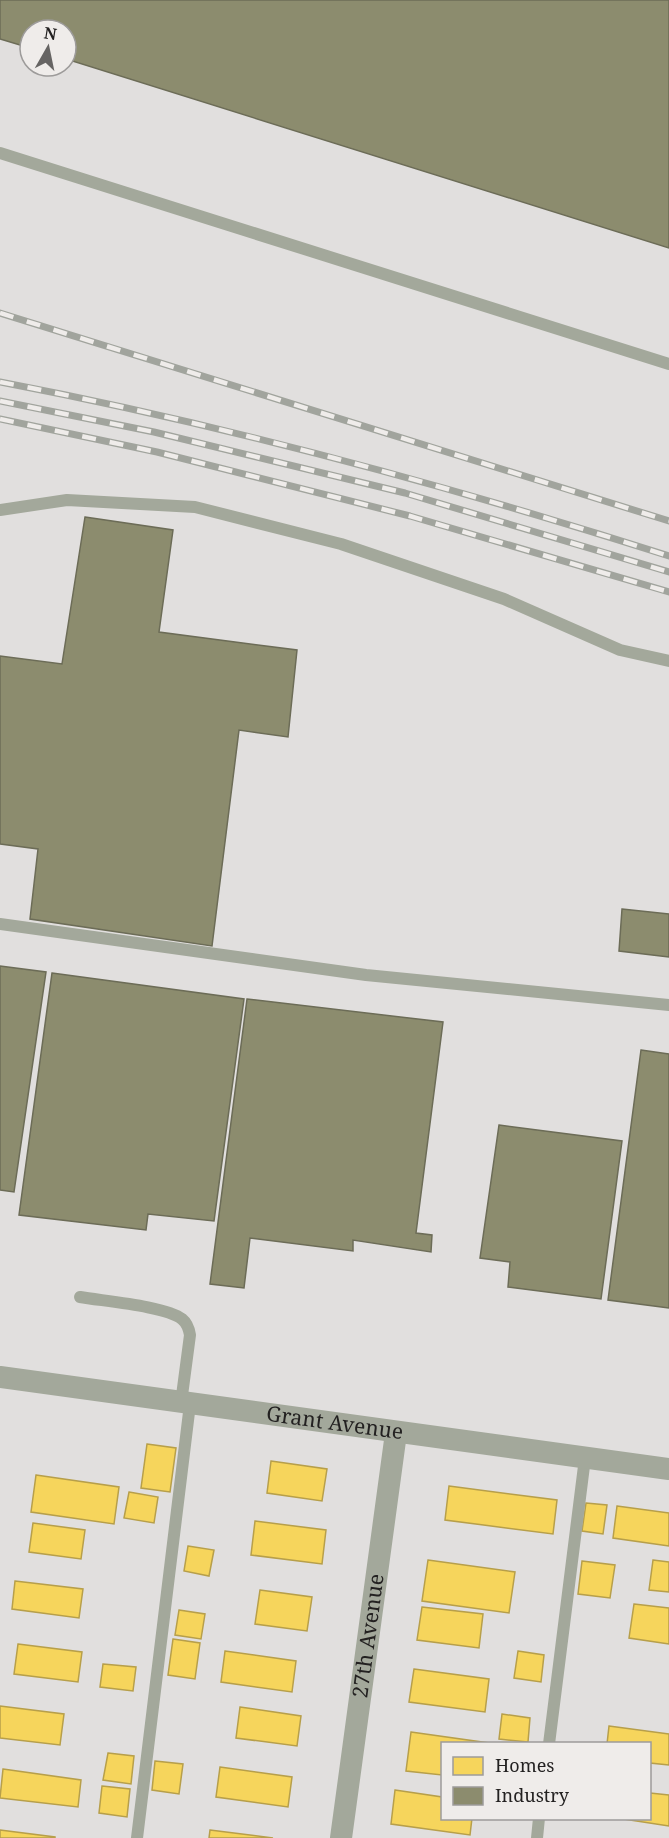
<svg xmlns="http://www.w3.org/2000/svg" width="669" height="1838" font-family="'Noto Serif',serif">
<rect width="100%" height="100%" fill="#e1dfde"/>
<g fill="#f6d55c" stroke="#b79f4a" stroke-width="1.5">
<polygon points="147,1444 176,1448 170,1492 141,1488"/>
<polygon points="271,1461 327,1469 322,1501 267,1493"/>
<polygon points="36,1475 119,1487 114,1524 31,1512"/>
<polygon points="449,1486 557,1500 553,1534 445,1520"/>
<polygon points="129,1492 158,1497 154,1523 124,1518"/>
<polygon points="586,1503 607,1505 603,1534 582,1531"/>
<polygon points="617,1506 669,1513 669,1546 613,1538"/>
<polygon points="255,1521 326,1530 322,1564 251,1555"/>
<polygon points="33,1523 85,1530 81,1559 29,1552"/>
<polygon points="188,1546 214,1550 209,1576 184,1571"/>
<polygon points="428,1560 515,1572 509,1613 422,1601"/>
<polygon points="653,1560 669,1562 669,1592 649,1590"/>
<polygon points="582,1561 615,1565 610,1598 578,1594"/>
<polygon points="15,1581 83,1589 79,1618 12,1609"/>
<polygon points="260,1590 312,1597 307,1631 255,1624"/>
<polygon points="634,1604 669,1608 669,1644 629,1638"/>
<polygon points="422,1607 483,1614 479,1648 417,1640"/>
<polygon points="179,1610 205,1614 201,1639 175,1635"/>
<polygon points="173,1639 200,1643 195,1679 168,1675"/>
<polygon points="18,1644 82,1652 78,1682 14,1674"/>
<polygon points="225,1651 296,1661 292,1692 221,1682"/>
<polygon points="518,1651 544,1655 541,1682 514,1678"/>
<polygon points="103,1664 136,1667 133,1691 100,1687"/>
<polygon points="414,1669 489,1679 485,1712 409,1702"/>
<polygon points="0,1706 64,1714 60,1745 0,1738"/>
<polygon points="240,1707 301,1716 297,1746 236,1738"/>
<polygon points="502,1714 530,1718 528,1742 499,1739"/>
<polygon points="609,1726 669,1734 669,1765 650,1763 650,1744 607,1744"/>
<polygon points="411,1732 489,1743 489,1744 442,1744 442,1775 406,1771"/>
<polygon points="108,1753 134,1756 131,1784 103,1780"/>
<polygon points="155,1761 183,1764 179,1794 152,1790"/>
<polygon points="220,1767 292,1777 288,1807 216,1797"/>
<polygon points="3,1769 81,1780 78,1807 0,1798"/>
<polygon points="102,1786 130,1789 127,1817 99,1813"/>
<polygon points="395,1790 442,1797 442,1818 472,1818 470,1835 391,1824"/>
<polygon points="650,1793 669,1795 669,1826 617,1818 650,1818"/>
<polygon points="0,1830 55,1837 55,1838 0,1838"/>
<polygon points="210,1830 273,1838 209,1838"/>
</g>
<g fill="#8c8c6e" stroke="#6c6c57" stroke-width="1.5">
<polygon points="0,0 669,0 669,248 66,59 66,30 30,30 30,48 0,39"/>
<polygon points="85,517 173,530 159,632 297,650 288,737 239,730 212,946 30,919 38,849 0,844 0,656 62,664"/>
<polygon points="622,909 669,914 669,957 619,951"/>
<polygon points="0,966 46,972 14,1192 0,1190"/>
<polygon points="52,973 244,999 214,1221 148,1214 146,1230 19,1215"/>
<polygon points="247,999 443,1022 416,1233 432,1235 431,1252 353,1240 353,1251 250,1238 244,1288 210,1284"/>
<polygon points="641,1050 669,1054 669,1308 608,1300"/>
<polygon points="499,1125 622,1141 601,1299 508,1287 510,1262 480,1258"/>
</g>
<g fill="none" stroke-linecap="round" stroke-linejoin="round">
<g stroke="#a3a89b" stroke-width="12">
<polyline points="0,153 669,364"/>
<polyline points="0,510 67,500 195,507 341,544 504,599 620,650 669,661"/>
<polyline points="0,924 366,975 669,1005"/>
<path d="M 80,1297 C 102,1301 166,1306 182,1319 C 187,1323 189,1329 190,1335 L 181,1403"/>
<polyline points="549,1744 585,1458"/>
<polyline points="137,1838 190,1404"/>
<polyline points="537,1838 539,1818"/>
</g>
<g stroke="#a3a89b" stroke-width="22">
<path id="s1" d="M 0,1377 L 669,1469"/>
<path id="s2" d="M 341,1838 L 396,1433"/>
</g>
<g stroke="#a1a49d" stroke-width="7">
<g id="rail">
<polyline points="0,313 669,521"/>
<path d="M 0,382 C 226,425 450,486 669,556"/>
<polyline points="0,401 154,432 405,493 669,572"/>
<polyline points="0,419 157,452 410,516 669,592"/>
</g>
</g>
<use href="#rail" stroke="#efecea" stroke-width="4.5" stroke-dasharray="14" stroke-linecap="butt"/>
</g>
<g text-anchor="middle" stroke-width="6" stroke-linejoin="round" paint-order="stroke">
<g font-size="21" fill="#232121" stroke="#efecea">
<text dy="7" stroke="none"><textPath href="#s1" startOffset="338">Grant Avenue</textPath></text>
<text dy="7" stroke="none"><textPath href="#s2" startOffset="204">27th Avenue</textPath></text>
</g>
</g>
<rect x="441" y="1742" width="210" height="78" fill="#efecea" stroke="#9d9b9a" stroke-width="1.5"/>
<rect x="453" y="1757" width="30" height="18" fill="#f6d55c" stroke="#9d9b9a" stroke-width="1.5"/>
<text x="495" y="1772" font-size="18" fill="#232121">Homes</text>
<rect x="453" y="1787" width="30" height="18" fill="#8c8c6e" stroke="#9d9b9a" stroke-width="1.5"/>
<text x="495" y="1802" font-size="18" fill="#232121">Industry</text>
<g transform="translate(48 48) rotate(9)"><circle r="28" fill="#efecea" stroke="#9d9b9a" stroke-width="1.5"/>
<path d="M0-4.5L10 22L0 15L-10 22Z" fill="#666463"/>
<text y="-9" font-size="16" font-weight="bold" text-anchor="middle" fill="#232121">N</text>
</g>
</svg>
